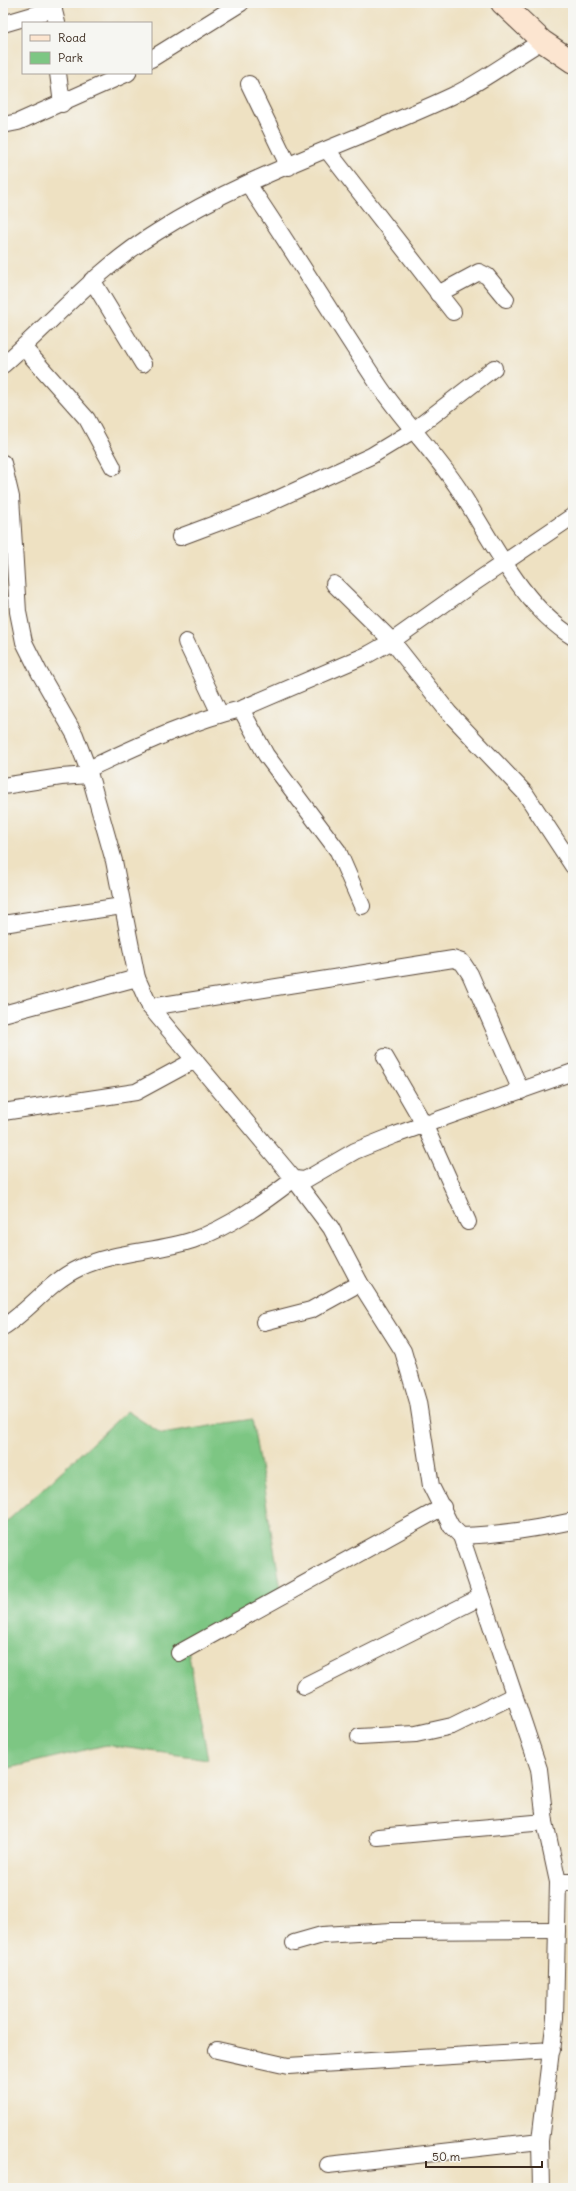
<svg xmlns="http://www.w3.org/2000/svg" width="576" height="2191" font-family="Delius,sans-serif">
<rect width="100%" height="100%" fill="#f6f6f2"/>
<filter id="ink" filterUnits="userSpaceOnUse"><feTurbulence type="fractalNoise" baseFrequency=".025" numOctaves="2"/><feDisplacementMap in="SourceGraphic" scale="8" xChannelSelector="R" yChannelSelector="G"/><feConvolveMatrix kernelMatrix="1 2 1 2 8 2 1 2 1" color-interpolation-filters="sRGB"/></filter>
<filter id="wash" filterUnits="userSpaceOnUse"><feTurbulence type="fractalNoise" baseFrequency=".012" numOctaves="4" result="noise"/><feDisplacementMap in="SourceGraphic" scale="16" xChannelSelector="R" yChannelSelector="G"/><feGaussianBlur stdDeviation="0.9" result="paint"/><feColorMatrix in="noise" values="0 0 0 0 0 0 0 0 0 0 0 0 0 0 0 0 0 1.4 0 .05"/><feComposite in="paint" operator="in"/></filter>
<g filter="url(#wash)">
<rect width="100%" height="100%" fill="#eee1c2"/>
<polygon fill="#7dc683" stroke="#5c7850" points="127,1411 162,1434 252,1419 282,1595 188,1650 208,1759 106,1745 5,1769 3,1764 3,1525"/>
</g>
<g filter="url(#ink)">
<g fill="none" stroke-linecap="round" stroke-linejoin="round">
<g stroke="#564537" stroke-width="18">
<g id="street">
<polyline points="52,3 57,23"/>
<polyline points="3,24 54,9"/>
<polyline points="151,59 241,3"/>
<polyline points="58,73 62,104"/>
<polyline points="249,84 289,167"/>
<polyline points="3,125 18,122 128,73"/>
<polyline points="327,150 453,312"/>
<path d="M 248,184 C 294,251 335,320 380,387 C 404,422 434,452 458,488 C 491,538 521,605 573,637"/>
<polyline points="92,280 143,364"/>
<polyline points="438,294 479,272 487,276 506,299"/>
<polyline points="23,347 87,419 113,467"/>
<path d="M 3,365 C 54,320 98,268 157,232 C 248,174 354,142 452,96 C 483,81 512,59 542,41"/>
<polyline points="3,463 11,497 18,612 24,642 39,672 75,735 88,769 114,861 137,978 150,1007 294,1179 331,1228 360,1283 403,1351 418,1402 431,1486 451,1526 461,1536"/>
<polyline points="180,537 260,507 371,456 414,430 494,368"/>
<polyline points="334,584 392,641 449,713 525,793 573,866"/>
<polyline points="186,642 220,714"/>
<polyline points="241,709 266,755 338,851 362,906"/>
<path d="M 88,769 C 138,746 187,722 241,709 L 369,654 L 392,641 L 471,585 L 573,516"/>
<polyline points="3,786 61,777 89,775"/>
<polyline points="3,924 122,906"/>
<polyline points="150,1007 453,959 462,962 470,974 521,1091"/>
<polyline points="3,1014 137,978"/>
<polyline points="385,1057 425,1126 468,1222"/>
<polyline points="3,1112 136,1092 195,1060"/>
<polyline points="264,1322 311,1310 360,1283"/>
<path d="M 3,1327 C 30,1310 49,1282 79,1268 C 115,1251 157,1252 193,1240 C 230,1227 264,1202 294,1179 L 305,1180 L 355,1151 L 395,1135 L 573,1072"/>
<polyline points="179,1653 443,1507"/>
<polyline points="304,1686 481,1597"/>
<polyline points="359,1737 416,1734 452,1726 513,1696"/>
<polyline points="378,1837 545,1822"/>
<polyline points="558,1882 573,1882"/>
<polyline points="294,1943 322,1935 392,1931 557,1930"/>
<polyline points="217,2050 288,2066 552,2050"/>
<polyline points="328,2165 540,2141"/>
<path d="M 541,2188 L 540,2141 L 555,2018 L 558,1882 L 545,1822 L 539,1769 L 461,1536 C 500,1535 535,1529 573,1521"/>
</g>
</g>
<g stroke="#564537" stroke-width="24">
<polyline id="secondary" points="502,3 542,41 573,62"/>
</g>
<use href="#street" stroke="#fff" stroke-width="16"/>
<use href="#secondary" stroke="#fce5d0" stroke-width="22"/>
</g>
</g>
<rect width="576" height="2191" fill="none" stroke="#f6f6f2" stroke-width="16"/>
<rect x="22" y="22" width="130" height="52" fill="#f6f6f2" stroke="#aba49d"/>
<rect x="30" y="35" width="20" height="6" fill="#fce5d0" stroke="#aba49d"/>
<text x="58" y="42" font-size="12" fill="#3b2a1e">Road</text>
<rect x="30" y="52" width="20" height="12" fill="#7dc683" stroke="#aba49d"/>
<text x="58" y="62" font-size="12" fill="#3b2a1e">Park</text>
<path d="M426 2161v6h116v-6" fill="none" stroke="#3b2a1e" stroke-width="2"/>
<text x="432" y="2161" font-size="12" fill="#3b2a1e" stroke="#f6f6f2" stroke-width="3" paint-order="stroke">50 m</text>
</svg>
